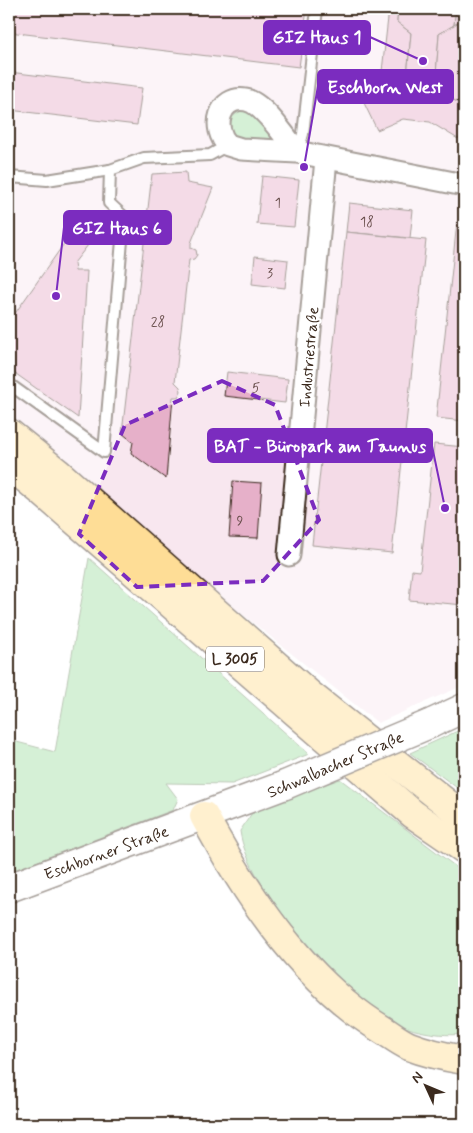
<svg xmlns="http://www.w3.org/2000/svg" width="473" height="1133" font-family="Mynerve,sans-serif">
<rect width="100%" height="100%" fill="#fff"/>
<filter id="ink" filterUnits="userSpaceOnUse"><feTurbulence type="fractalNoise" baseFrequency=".02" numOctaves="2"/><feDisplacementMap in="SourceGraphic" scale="10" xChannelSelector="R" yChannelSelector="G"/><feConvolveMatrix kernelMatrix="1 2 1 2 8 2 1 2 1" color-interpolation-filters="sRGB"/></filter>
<g filter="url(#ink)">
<polygon fill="#f8e7ef" points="9,9 464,9 464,685 378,723 9,427"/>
<g fill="#a2dea4" stroke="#6e8461">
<path d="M 241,111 L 253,113 L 281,142 L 237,139 C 229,128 226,118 241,111 Z"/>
<polygon points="89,558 309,754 232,784 166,783 178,799 173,810 9,872 9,740 55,752"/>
<polygon points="464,728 464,793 410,753"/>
<path d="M 340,779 L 464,873 L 464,1034 C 442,1037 405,1031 387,1018 C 340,986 247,888 240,831 L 254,810 Z"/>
</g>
<g fill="#e6b0c9" stroke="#3b2a1e">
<polygon points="9,9 307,9 299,67 9,32"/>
<polygon points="389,9 398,9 397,22 411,33 406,88 379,98"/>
<polygon points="398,9 456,9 454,25 439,34 435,89 464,106 464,132 458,139 430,122 403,119 377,130 364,103 406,88 411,33 397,22"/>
<polygon points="456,9 464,9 464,19 454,25"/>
<polygon points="464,19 464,106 435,89 439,34"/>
<polygon points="9,72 142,88 137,125 9,110"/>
<polygon points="186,172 187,183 213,188 191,243 191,248 196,250 197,255 194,259 189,260 175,382 180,387 181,391 178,397 173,397 166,479 131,453 133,442 122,433 152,174"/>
<polygon points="262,176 299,180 294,227 257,224"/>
<polygon points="349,203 413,210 410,238 346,232"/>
<polygon points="82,218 99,231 74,263 75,271 87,271 78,418 9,369 9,322"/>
<polygon points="457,222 464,223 464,421 436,418"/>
<polygon points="346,232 426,240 392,553 312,545"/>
<polygon points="255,256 288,260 285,288 252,284"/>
<polygon points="227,372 288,379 285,403 224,396"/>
<polygon points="434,444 464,447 464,575 460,575 459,594 464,594 464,605 409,600 412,570 420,571"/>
<polygon points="233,481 262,483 258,538 229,537"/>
</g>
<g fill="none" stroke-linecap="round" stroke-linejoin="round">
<g stroke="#3b2a1e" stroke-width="14">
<g id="lane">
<polyline points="298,151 303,134 317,9"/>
<polyline points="9,177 47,180 110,170 144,158 210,155 228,145"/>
<polyline points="9,384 104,452 124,217 109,203 110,170"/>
</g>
</g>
<g stroke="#3b2a1e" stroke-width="25">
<g id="street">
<path d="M 297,152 C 286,138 263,103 246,100 C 219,95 211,129 228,145 L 241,149 L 297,152 L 464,185"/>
<polyline points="289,555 326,159"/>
</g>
</g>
<g stroke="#3b2a1e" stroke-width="31">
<g id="secondary">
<polyline points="432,723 464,708"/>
<polyline points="9,888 285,785"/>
</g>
</g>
<g stroke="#3b2a1e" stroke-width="31">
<g id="highway">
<polyline points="9,433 57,472 310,695 464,817"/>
<polyline points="9,465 41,491 413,814 464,849"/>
<path d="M 204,816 C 246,895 305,983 383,1030 C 391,1035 400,1042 409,1046 C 427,1053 446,1057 464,1060"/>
</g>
</g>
<use href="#lane" stroke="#fff" stroke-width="10"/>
<use href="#street" stroke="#fff" stroke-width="21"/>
<use href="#secondary" stroke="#fff" stroke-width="28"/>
<use href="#highway" stroke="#fedd96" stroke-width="28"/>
<g stroke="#3b2a1e" stroke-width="31" stroke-linecap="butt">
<polyline id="secondary-bridge" points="285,785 432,723"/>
</g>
<use href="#secondary-bridge" stroke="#fff" stroke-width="28"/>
</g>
</g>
<path d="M0 0H473V1133H0ZM 222,381 L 275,405 L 319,520 L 263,581 L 137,587 L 79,534 L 125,425 Z" fill="#fff" fill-opacity=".55" fill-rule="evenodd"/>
<path fill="none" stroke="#7b2cbf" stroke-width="4" stroke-dasharray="10 6" stroke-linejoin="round" d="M 222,381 L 275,405 L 319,520 L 263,581 L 137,587 L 79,534 L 125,425 Z"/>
<g text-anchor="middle" stroke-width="4.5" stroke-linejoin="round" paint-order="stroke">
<g font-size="14" fill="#664c49">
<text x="278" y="207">1</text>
<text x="367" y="226">18</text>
<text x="270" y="277">3</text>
<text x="158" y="326">28</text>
<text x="256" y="392">5</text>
<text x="240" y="525">9</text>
</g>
<rect fill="#fff" stroke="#766a62" stroke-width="1" x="206" y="646.5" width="58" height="25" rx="4"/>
<g font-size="15" font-weight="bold" fill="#3b2a1e">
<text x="235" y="664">L 3005</text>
</g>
<g font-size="16" fill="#3b2a1e" stroke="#fff">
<text transform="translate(308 357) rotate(-85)" y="6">Industriestraße</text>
<text transform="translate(335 764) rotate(-23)" y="6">Schwalbacher Straße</text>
<text transform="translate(106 852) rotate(-20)" y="6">Eschborner Straße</text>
</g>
</g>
<path fill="none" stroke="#7b2cbf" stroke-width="2" d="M423 61L370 37M304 167L318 86M56 296L64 227M445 508L432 446"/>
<g fill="#7b2cbf" stroke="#fff" stroke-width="2">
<circle cx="423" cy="61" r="5"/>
<circle cx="304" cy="167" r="5"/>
<circle cx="56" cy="296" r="5"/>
<circle cx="445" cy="508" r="5"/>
</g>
<g fill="#7b2cbf" stroke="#7b2cbf" stroke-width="2">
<rect x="264" y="21" width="106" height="33" rx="5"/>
<rect x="318" y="70" width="135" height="33" rx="5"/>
<rect x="64" y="211" width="107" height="33" rx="5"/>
<rect x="208" y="429" width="224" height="33" rx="5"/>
</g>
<g font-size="18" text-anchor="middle" font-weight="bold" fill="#fff">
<text x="317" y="43">GIZ Haus 1</text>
<text x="385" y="93">Eschborn West</text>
<text x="117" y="234">GIZ Haus 6</text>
<text x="320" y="452">BAT - Büropark am Taunus</text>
</g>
<rect width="473" height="1133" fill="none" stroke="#fff" stroke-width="30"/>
<rect x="15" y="15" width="443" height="1103" fill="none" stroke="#3b2a1e" stroke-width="2" filter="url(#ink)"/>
<g transform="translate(426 1086) rotate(314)" stroke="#ffffff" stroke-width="4" paint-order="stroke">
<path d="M0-4L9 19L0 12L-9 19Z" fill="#3b2a1e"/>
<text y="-8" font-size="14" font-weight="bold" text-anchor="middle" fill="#3b2a1e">N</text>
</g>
</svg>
